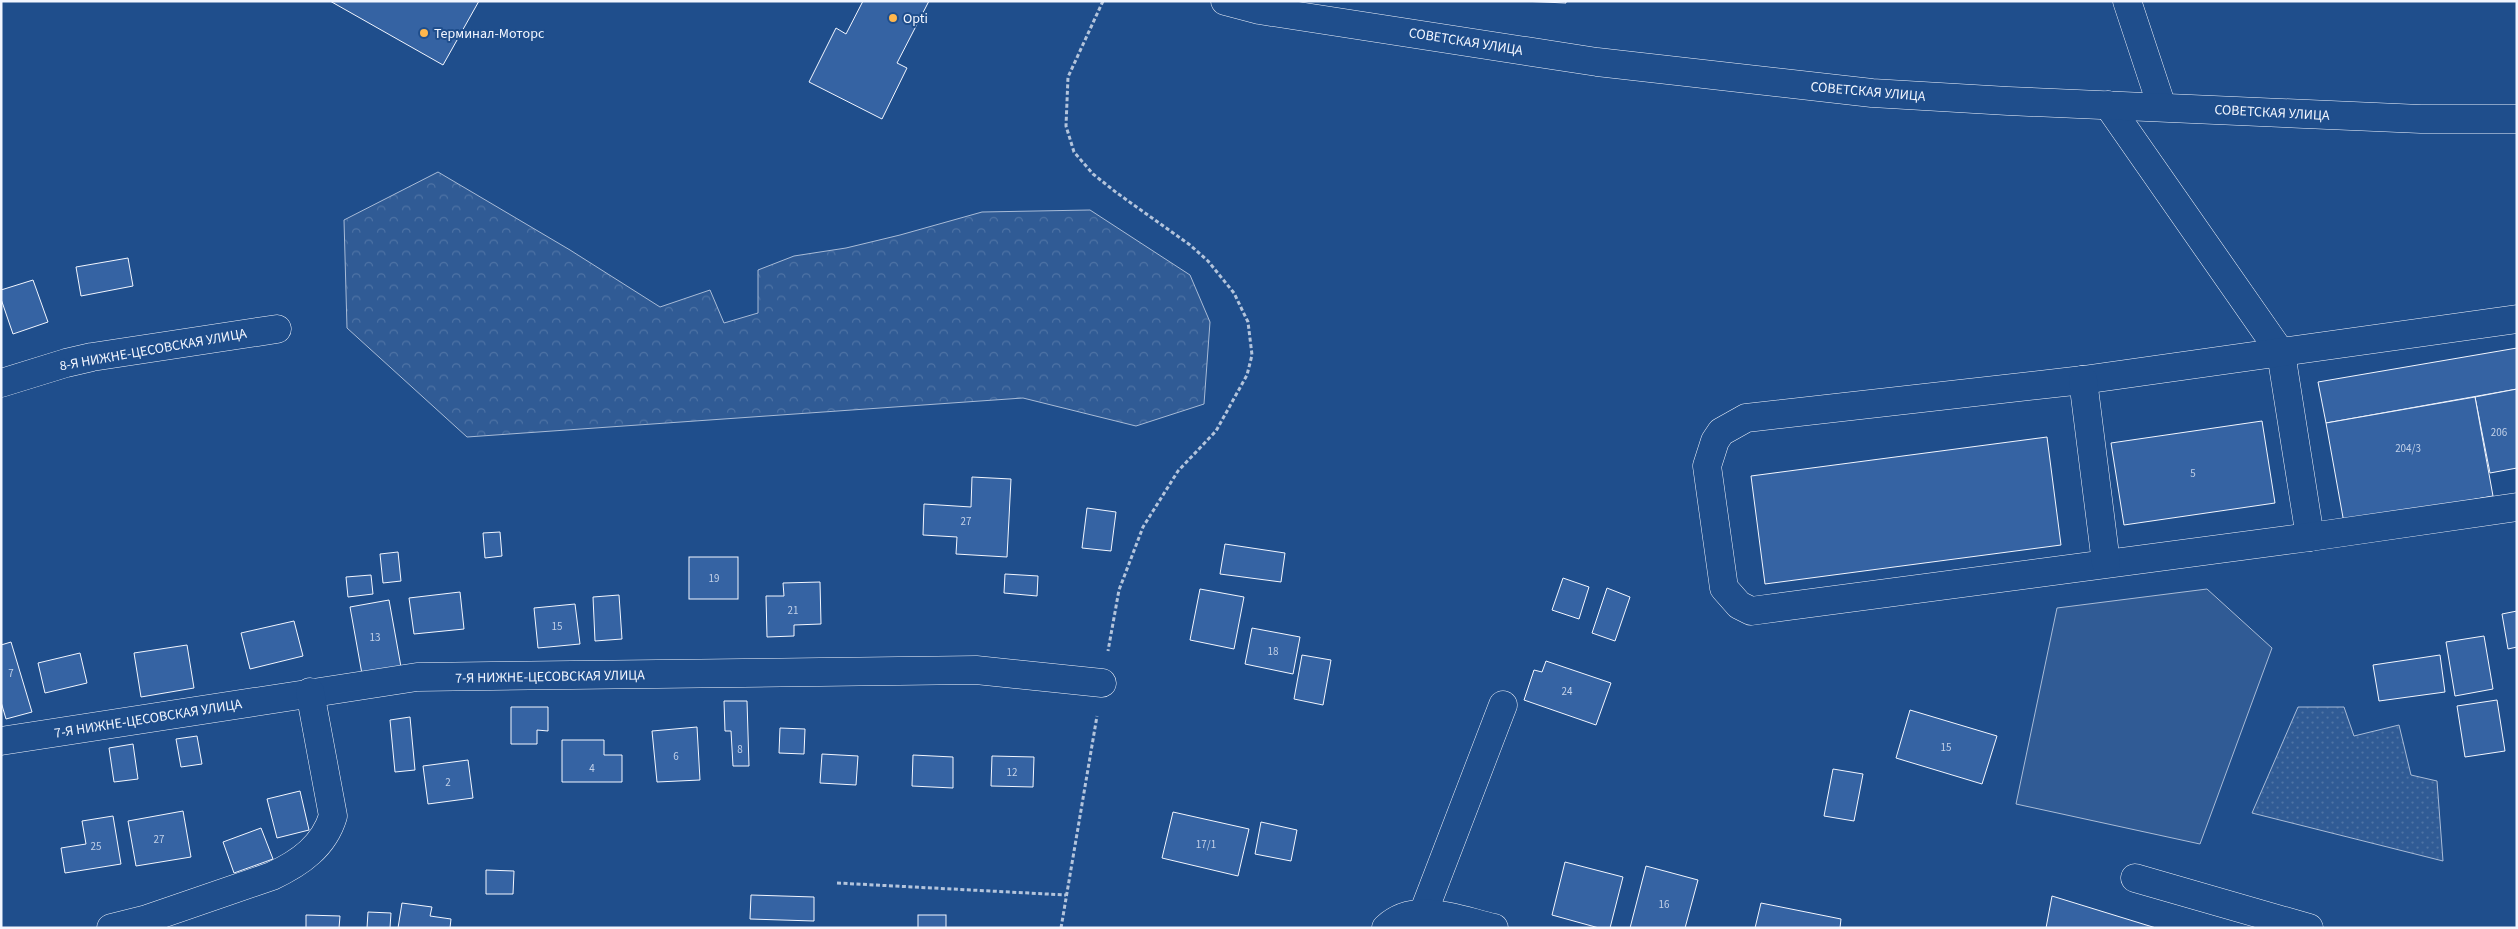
<svg xmlns="http://www.w3.org/2000/svg" width="2518" height="929" font-family="'Source Sans 3',sans-serif">
<defs>
<pattern id="forest-crowns" width="20" height="18" patternUnits="userSpaceOnUse" patternTransform="scale(1.25)"><rect width="20" height="18" fill="#305b95"/><path d="M2 6a3 3 0 1 1 6 0M12 15a3 3 0 1 1 6 0" fill="none" stroke="#4e73a5"/></pattern>
<pattern id="park-dots" width="8" height="8" patternUnits="userSpaceOnUse" patternTransform="scale(1.25)"><rect width="8" height="8" fill="#305b95"/><path d="M2 2h.1M6 6h.1" fill="none" stroke="#4e73a5" stroke-width="1.8" stroke-linecap="round"/></pattern>
</defs>
<rect width="100%" height="100%" fill="#1f4e8c"/>
<polygon fill="url(#forest-crowns)" stroke="#a8bbd7" points="438,172 570,250 660,307 710,290 724,323 758,313 758,270 794,256 846,248 900,235 982,212 1090,210 1190,275 1210,322 1204,404 1136,426 1023,398 467,437 347,328 344,220"/>
<polygon fill="url(#park-dots)" stroke="#a8bbd7" points="2298,707 2344,707 2354,736 2399,725 2411,775 2437,781 2443,861 2252,813"/>
<polygon fill="#305b95" stroke="#a8bbd7" points="2207,589 2272,648 2200,844 2016,804 2057,608"/>
<g fill="#3563a3" stroke="#f2f6ff">
<polygon points="330,1 479,1 443,65"/>
<polygon points="863,1 929,1 897,63 907,68 882,119 809,82 836,28 846,34"/>
<polygon points="1521,1 1566,1 1566,3"/>
<polygon points="128,258 133,286 81,296 76,267"/>
<polygon points="33,280 48,322 13,334 1,299 1,290"/>
<polygon points="2517,348 2517,389 2326,423 2318,382"/>
<polygon points="2517,389 2517,468 2490,473 2475,397"/>
<polygon points="2475,397 2493,496 2344,523 2326,423"/>
<polygon points="2262,421 2275,503 2124,525 2111,443"/>
<polygon points="2047,437 2061,545 1765,584 1751,476"/>
<polygon points="972,477 1011,479 1007,557 956,554 957,537 923,535 924,504 971,507"/>
<polygon points="1087,508 1116,512 1111,551 1082,548"/>
<polygon points="500,532 502,556 485,558 483,533"/>
<polygon points="1225,544 1285,553 1281,582 1220,574"/>
<polygon points="398,552 401,581 383,583 380,554"/>
<rect x="689" y="557" width="49" height="42"/>
<polygon points="1005,574 1038,576 1037,596 1004,593"/>
<polygon points="371,575 373,594 348,597 346,577"/>
<polygon points="1563,578 1589,587 1579,619 1552,610"/>
<polygon points="820,582 821,624 794,625 794,636 767,637 766,596 784,596 783,583"/>
<polygon points="1607,588 1630,597 1615,641 1592,633"/>
<polygon points="1200,589 1244,597 1234,649 1190,640"/>
<polygon points="460,592 464,629 414,634 409,598"/>
<polygon points="619,595 622,639 595,641 593,597"/>
<polygon points="389,600 401,667 362,674 350,607"/>
<polygon points="575,604 580,644 538,648 534,608"/>
<polygon points="2517,611 2517,647 2508,649 2502,614"/>
<polygon points="294,621 303,656 250,669 241,633"/>
<polygon points="1252,628 1300,637 1293,674 1245,664"/>
<polygon points="2484,636 2493,689 2455,696 2446,642"/>
<polygon points="11,642 32,712 6,719 1,702 1,645"/>
<polygon points="187,645 194,688 141,697 134,653"/>
<polygon points="80,653 87,683 45,693 38,663"/>
<polygon points="1302,655 1331,660 1323,705 1294,699"/>
<polygon points="2440,655 2445,692 2379,701 2373,665"/>
<polygon points="1546,661 1611,683 1596,725 1524,700 1534,670 1542,672"/>
<polygon points="2497,700 2505,751 2465,757 2457,706"/>
<polygon points="724,701 747,701 749,766 733,766 731,731 725,731"/>
<polygon points="511,707 548,707 548,731 537,730 537,744 511,744"/>
<polygon points="1910,710 1997,736 1982,784 1896,758"/>
<polygon points="410,717 415,770 395,772 390,720"/>
<polygon points="697,727 700,780 657,782 652,731"/>
<polygon points="780,728 805,729 804,754 779,753"/>
<polygon points="197,736 202,764 181,767 176,739"/>
<polygon points="562,740 604,740 604,755 622,755 622,782 562,782"/>
<polygon points="133,744 138,779 114,782 109,748"/>
<polygon points="822,754 858,756 856,785 820,783"/>
<polygon points="913,755 953,757 953,788 912,786"/>
<polygon points="992,756 1034,757 1033,787 991,786"/>
<polygon points="468,760 473,798 428,804 423,766"/>
<polygon points="1833,769 1863,774 1854,821 1824,816"/>
<polygon points="300,791 309,830 277,838 267,799"/>
<polygon points="183,811 191,857 136,866 128,821"/>
<polygon points="1173,812 1249,829 1238,876 1162,858"/>
<polygon points="113,816 121,864 65,873 61,848 86,844 82,821"/>
<polygon points="1261,822 1297,830 1291,861 1255,854"/>
<polygon points="261,828 273,859 234,873 223,842"/>
<polygon points="1565,862 1623,877 1610,928 1599,928 1552,915"/>
<polygon points="1646,866 1698,880 1685,928 1630,928"/>
<polygon points="486,870 514,871 513,894 486,894"/>
<polygon points="751,895 814,897 814,921 750,919"/>
<polygon points="2052,896 2156,928 2046,928"/>
<polygon points="402,903 432,907 430,916 451,919 450,928 398,928"/>
<polygon points="1761,903 1841,919 1840,928 1755,928"/>
<polygon points="368,912 391,913 390,928 367,928"/>
<polygon points="306,915 340,916 339,928 306,928"/>
<rect x="918" y="915" width="28" height="13"/>
</g>
<g fill="none" stroke-linecap="round" stroke-linejoin="round">
<g stroke="#f2f6ff" stroke-width="29">
<g id="minor">
<polyline points="2127,1 2162,107"/>
<polyline points="2108,105 2281,353 2310,537"/>
<polyline points="2517,319 2083,380 1746,418 1721,432 1715,441 1707,466 1724,588 1739,605 1751,611 2310,537 2517,507"/>
<polyline points="2083,380 2106,563"/>
<polyline points="1,383 66,363 92,357 277,329"/>
<polyline points="1,741 417,677 976,670 1102,683"/>
<polyline points="2135,878 2309,928"/>
<polyline points="1424,911 1503,705"/>
<path d="M 111,928 L 147,919 L 272,876 C 300,863 324,846 333,816 L 310,692"/>
<path d="M 1386,928 C 1416,900 1459,920 1494,928"/>
</g>
</g>
<g stroke="#f2f6ff" stroke-width="29">
<polyline id="major" points="1225,1 1259,10 1597,62 1872,93 2008,101 2421,119 2517,119"/>
</g>
<g stroke="#b3c4dc" stroke-width="3" stroke-dasharray="4 2.5" stroke-linecap="butt">
<polyline points="1103,1 1068,77 1066,126 1074,152 1093,174 1117,193 1190,245 1208,261 1234,293 1248,322 1252,355 1247,375 1216,431 1178,471 1143,527 1119,590 1108,651"/>
<polyline points="837,883 1066,895"/>
<polyline points="1061,928 1097,716"/>
</g>
<use href="#minor" stroke="#1f4e8c" stroke-width="28"/>
<use href="#major" stroke="#1f4e8c" stroke-width="28"/>
</g>
<g fill="#ffb74d" stroke="#1f4e8c" stroke-width="2">
<circle cx="893" cy="18" r="5"/>
<circle cx="424" cy="33" r="5"/>
</g>
<g text-anchor="middle" stroke-width="4" stroke-linejoin="round" paint-order="stroke">
<g font-size="11" fill="#c3d1e8">
<text x="2499" y="436">206</text>
<text x="2408" y="452">204/3</text>
<text x="2193" y="477">5</text>
<text x="966" y="525">27</text>
<text x="714" y="582">19</text>
<text x="793" y="614">21</text>
<text x="557" y="630">15</text>
<text x="375" y="641">13</text>
<text x="1273" y="655">18</text>
<text x="11" y="677">7</text>
<text x="1567" y="695">24</text>
<text x="1946" y="751">15</text>
<text x="740" y="753">8</text>
<text x="676" y="760">6</text>
<text x="592" y="772">4</text>
<text x="1012" y="776">12</text>
<text x="448" y="786">2</text>
<text x="159" y="843">27</text>
<text x="1206" y="848">17/1</text>
<text x="96" y="850">25</text>
<text x="1664" y="908">16</text>
</g>
<g font-size="14" fill="#f2f6ff" stroke="#1f4e8c" text-anchor="start">
<text x="903" y="23">Opti</text>
<text x="434" y="38">Терминал-Моторс</text>
</g>
<g font-size="14" fill="#f2f6ff" stroke="#1f4e8c">
<text transform="translate(1466 41) rotate(9)" y="5">СОВЕТСКАЯ УЛИЦА</text>
<text transform="translate(1868 91) rotate(5)" y="5">СОВЕТСКАЯ УЛИЦА</text>
<text transform="translate(2272 112) rotate(3)" y="5">СОВЕТСКАЯ УЛИЦА</text>
<text transform="translate(153 349) rotate(-10)" y="5">8-Я НИЖНЕ-ЦЕСОВСКАЯ УЛИЦА</text>
<text transform="translate(550 676) rotate(-1)" y="5">7-Я НИЖНЕ-ЦЕСОВСКАЯ УЛИЦА</text>
<text transform="translate(148 718) rotate(-9)" y="5">7-Я НИЖНЕ-ЦЕСОВСКАЯ УЛИЦА</text>
</g>
</g>
<rect width="2518" height="929" fill="none" stroke="#f2f6ff" stroke-width="5"/>
</svg>
